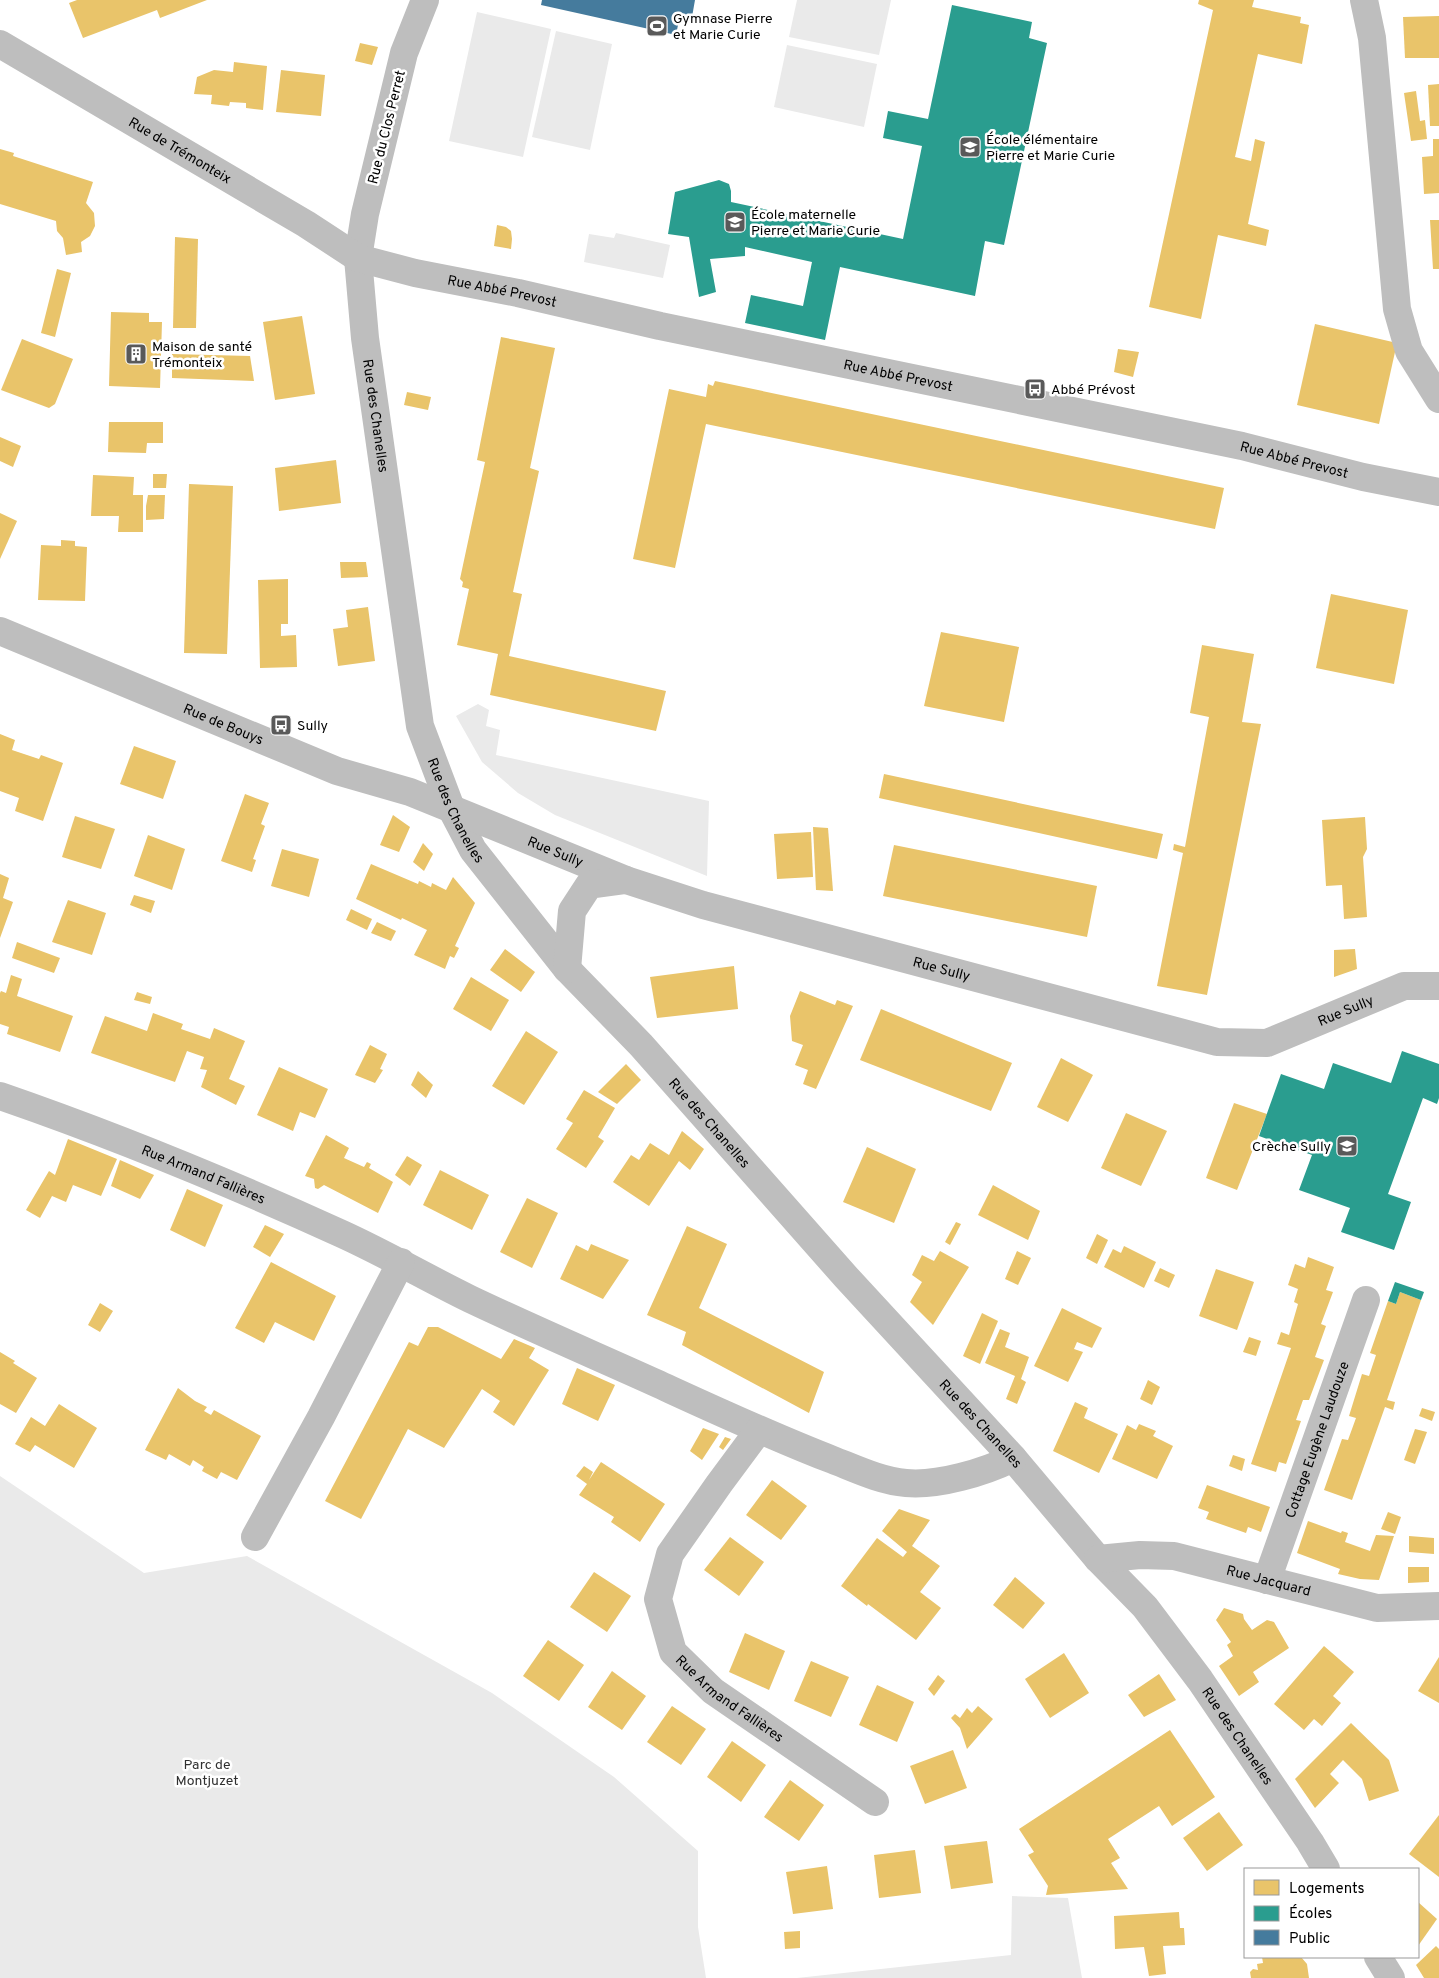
<svg xmlns="http://www.w3.org/2000/svg" width="1439" height="1978" font-family="Overpass,sans-serif">
<rect width="100%" height="100%" fill="#fff"/>
<g fill="#eaeaea">
<polygon points="797,0 891,0 879,55 789,37"/>
<polygon points="477,12 551,29 523,157 449,141"/>
<polygon points="556,31 612,44 590,150 532,137"/>
<polygon points="787,45 877,64 864,127 774,107"/>
<polygon points="616,233 670,245 663,278 584,262 589,234 614,238"/>
<polygon points="478,704 489,710 486,726 500,730 496,755 709,801 707,876 555,815 518,793 482,762 456,716"/>
<polygon points="0,1476 144,1573 247,1556 492,1693 614,1777 698,1851 698,1927 706,1978 0,1978"/>
<polygon points="1012,1896 1068,1898 1082,1978 797,1978 1011,1955"/>
</g>
<g fill="#e9c46a">
<polygon points="77,0 207,0 160,18 157,10 83,38 69,3"/>
<polygon points="1199,0 1254,0 1252,7 1301,17 1300,23 1309,25 1302,64 1258,54 1235,157 1251,161 1255,139 1265,142 1248,224 1269,230 1266,246 1218,235 1201,319 1149,307 1213,10 1198,4"/>
<polygon points="1439,16 1439,58 1405,58 1403,17"/>
<polygon points="360,43 378,47 372,65 355,61"/>
<polygon points="234,62 267,66 263,110 246,108 246,103 230,102 229,106 211,104 212,95 194,94 197,77 214,70 233,72"/>
<polygon points="281,70 325,75 321,116 276,112"/>
<polygon points="1439,84 1439,126 1430,126 1428,85"/>
<polygon points="1416,91 1420,121 1425,120 1427,139 1411,141 1404,93"/>
<polygon points="1433,139 1439,139 1439,193 1424,194 1422,157 1433,156"/>
<polygon points="0,149 14,153 13,156 93,182 86,203 94,213 95,226 90,236 81,242 82,252 66,255 63,238 57,231 56,221 0,204"/>
<polygon points="1430,220 1439,220 1439,269 1433,269"/>
<polygon points="497,225 506,227 511,231 512,239 511,249 494,246"/>
<polygon points="175,237 198,239 196,328 173,328"/>
<polygon points="57,269 71,273 55,337 41,333"/>
<polygon points="111,312 149,313 149,322 162,322 160,388 109,386"/>
<polygon points="302,316 315,394 275,400 263,322"/>
<polygon points="1315,324 1397,343 1379,424 1297,405"/>
<polygon points="501,337 555,348 530,468 539,471 513,592 522,594 509,656 666,691 656,731 490,695 498,654 457,645 469,589 462,587 463,582 460,579 485,462 477,460"/>
<polygon points="22,339 73,359 55,404 49,408 1,390"/>
<polygon points="1118,349 1139,352 1133,377 1114,372"/>
<polygon points="172,354 250,356 254,381 172,378"/>
<polygon points="715,381 1224,488 1215,529 706,424 675,568 633,559 669,389 706,397 708,384 713,386"/>
<polygon points="407,392 431,397 428,410 404,405"/>
<polygon points="109,422 163,422 163,443 147,443 146,453 108,452"/>
<polygon points="0,437 21,446 13,467 0,461"/>
<polygon points="336,460 341,503 279,511 275,468"/>
<polygon points="153,474 167,474 166,488 153,488"/>
<polygon points="93,475 134,477 133,495 143,495 143,532 118,532 119,516 91,516"/>
<polygon points="189,484 233,486 227,654 184,653"/>
<polygon points="148,495 165,495 164,519 146,520 146,506"/>
<polygon points="0,513 17,521 0,559"/>
<polygon points="61,540 75,541 75,546 87,547 85,601 38,600 41,545 61,546"/>
<polygon points="340,562 366,562 368,577 341,578"/>
<polygon points="288,579 288,624 281,624 281,636 296,635 297,667 260,668 258,580"/>
<polygon points="1331,594 1408,610 1394,684 1316,668"/>
<polygon points="368,607 375,661 338,666 333,629 348,627 346,610"/>
<polygon points="941,632 1019,647 1004,722 924,706"/>
<polygon points="1202,645 1254,654 1242,722 1261,724 1207,995 1157,986 1183,853 1173,850 1174,844 1185,847 1209,717 1190,713"/>
<polygon points="0,734 15,740 12,750 39,759 41,755 63,763 43,821 15,811 19,798 0,791"/>
<polygon points="134,746 176,761 163,799 120,784"/>
<polygon points="884,774 1163,834 1157,859 879,798"/>
<polygon points="245,794 269,803 261,824 265,826 253,859 256,860 252,872 221,861"/>
<polygon points="393,815 410,827 399,852 380,845"/>
<polygon points="75,816 115,829 101,869 62,857"/>
<polygon points="1365,817 1367,849 1363,857 1367,917 1344,919 1342,885 1326,886 1322,820"/>
<polygon points="813,827 828,828 833,891 816,890"/>
<polygon points="811,832 813,877 777,879 774,834"/>
<polygon points="148,835 185,849 172,890 134,876"/>
<polygon points="423,843 433,854 424,871 413,862"/>
<polygon points="894,845 1097,886 1087,937 883,896"/>
<polygon points="282,849 319,859 309,897 271,886"/>
<polygon points="371,864 418,884 419,881 431,887 432,883 446,890 453,877 475,903 455,946 459,948 454,958 450,956 445,969 414,955 427,930 402,918 401,920 356,899"/>
<polygon points="0,874 9,878 3,898 13,902 0,938"/>
<polygon points="134,895 155,901 151,913 130,905"/>
<polygon points="68,900 106,913 92,955 52,942"/>
<polygon points="351,909 372,919 367,930 346,920"/>
<polygon points="377,922 396,931 391,941 371,933"/>
<polygon points="17,942 60,958 54,973 12,958"/>
<polygon points="505,949 535,972 521,992 490,970"/>
<polygon points="1355,949 1357,969 1334,977 1334,950"/>
<polygon points="734,966 738,1009 657,1018 650,977"/>
<polygon points="11,975 22,979 17,996 73,1016 60,1052 7,1034 9,1027 0,1024 0,993 1,991 6,993"/>
<polygon points="471,977 509,1000 491,1031 453,1009"/>
<polygon points="800,991 835,1005 837,1000 853,1006 816,1089 803,1084 808,1070 795,1065 803,1045 792,1041 790,1016"/>
<polygon points="137,992 152,997 150,1004 134,1000"/>
<polygon points="881,1009 1012,1063 991,1111 860,1060"/>
<polygon points="153,1013 183,1024 181,1029 210,1039 214,1028 245,1041 229,1079 245,1086 236,1105 201,1087 207,1070 200,1069 204,1057 187,1051 175,1082 91,1053 105,1016 147,1031"/>
<polygon points="526,1031 558,1052 524,1105 492,1086"/>
<polygon points="370,1045 387,1054 380,1069 383,1070 375,1083 355,1075"/>
<polygon points="1061,1058 1093,1075 1068,1122 1037,1107"/>
<polygon points="626,1064 641,1080 617,1104 598,1092"/>
<polygon points="279,1067 328,1089 315,1118 300,1112 293,1131 257,1115"/>
<polygon points="418,1071 433,1085 426,1098 411,1085"/>
<polygon points="584,1090 615,1108 598,1137 604,1141 586,1168 556,1149 573,1123 566,1119"/>
<polygon points="1234,1103 1267,1114 1237,1190 1206,1178"/>
<polygon points="1126,1113 1167,1131 1141,1186 1101,1168"/>
<polygon points="682,1131 704,1149 690,1170 679,1161 649,1206 613,1182 631,1155 639,1160 650,1143 669,1155"/>
<polygon points="326,1135 349,1148 344,1158 364,1167 367,1162 371,1164 369,1168 393,1182 378,1213 324,1185 318,1189 315,1188 314,1179 305,1176"/>
<polygon points="68,1139 117,1159 101,1196 73,1185 66,1202 52,1196 40,1218 26,1210 49,1171 55,1175"/>
<polygon points="867,1147 916,1169 894,1223 843,1202"/>
<polygon points="407,1156 422,1165 410,1186 395,1175"/>
<polygon points="120,1160 154,1175 140,1199 111,1186"/>
<polygon points="440,1170 489,1195 472,1230 423,1205"/>
<polygon points="993,1185 1040,1211 1028,1240 978,1215"/>
<polygon points="187,1189 223,1205 205,1247 170,1230"/>
<polygon points="527,1198 558,1213 532,1268 500,1252"/>
<polygon points="956,1222 961,1224 950,1245 945,1242"/>
<polygon points="265,1225 284,1234 270,1257 253,1247"/>
<polygon points="687,1226 727,1244 699,1308 824,1372 809,1413 682,1345 686,1332 647,1315"/>
<polygon points="1097,1234 1108,1240 1097,1264 1086,1258"/>
<polygon points="591,1244 629,1260 603,1299 560,1279 576,1245 588,1251"/>
<polygon points="1124,1246 1156,1262 1144,1288 1104,1267 1113,1249 1121,1253"/>
<polygon points="940,1251 969,1267 933,1325 910,1302 922,1282 912,1275 922,1255 934,1261"/>
<polygon points="1017,1251 1031,1258 1018,1285 1005,1279"/>
<polygon points="1308,1257 1334,1267 1326,1290 1333,1292 1321,1324 1326,1326 1315,1357 1324,1360 1309,1400 1303,1400 1296,1420 1301,1421 1286,1464 1279,1462 1276,1472 1251,1464 1291,1348 1277,1344 1281,1332 1289,1335 1298,1304 1294,1302 1298,1289 1288,1285 1295,1264 1305,1268"/>
<polygon points="271,1262 336,1296 314,1341 275,1322 264,1343 235,1328"/>
<polygon points="1160,1268 1175,1275 1169,1288 1154,1281"/>
<polygon points="1216,1269 1254,1282 1237,1330 1199,1316"/>
<polygon points="1400,1292 1421,1300 1387,1400 1395,1402 1393,1410 1385,1407 1352,1500 1324,1490 1342,1439 1348,1440 1356,1418 1349,1416 1362,1374 1369,1376 1376,1355 1370,1353 1388,1301 1396,1304"/>
<polygon points="100,1303 113,1311 100,1332 88,1325"/>
<polygon points="1062,1308 1102,1328 1092,1348 1077,1342 1074,1349 1083,1352 1068,1382 1034,1366"/>
<polygon points="982,1313 998,1321 980,1364 963,1356"/>
<polygon points="428,1327 438,1327 501,1359 514,1339 535,1348 529,1358 549,1370 514,1426 493,1412 500,1401 482,1389 444,1448 408,1429 361,1519 325,1501 409,1342 418,1346"/>
<polygon points="1000,1329 1010,1333 1005,1347 1029,1357 1021,1379 1026,1382 1017,1404 1006,1399 1015,1376 985,1363"/>
<polygon points="1249,1337 1261,1341 1256,1356 1243,1352"/>
<polygon points="0,1352 15,1361 13,1363 37,1378 16,1413 0,1404"/>
<polygon points="577,1368 615,1385 598,1421 562,1404"/>
<polygon points="1148,1380 1160,1387 1152,1405 1140,1399"/>
<polygon points="178,1388 195,1401 207,1407 204,1411 211,1415 214,1410 261,1436 237,1480 221,1472 217,1479 202,1471 204,1467 193,1460 190,1466 169,1454 166,1460 145,1450"/>
<polygon points="1075,1402 1088,1408 1084,1418 1118,1434 1099,1473 1053,1451"/>
<polygon points="59,1404 97,1428 74,1468 35,1445 30,1452 15,1444 31,1417 45,1426"/>
<polygon points="1422,1408 1435,1412 1432,1421 1419,1416"/>
<polygon points="1139,1424 1156,1431 1153,1436 1173,1446 1157,1479 1112,1459 1127,1425 1136,1430"/>
<polygon points="703,1428 719,1434 702,1460 690,1451"/>
<polygon points="1415,1429 1427,1432 1415,1464 1404,1460"/>
<polygon points="725,1437 731,1439 723,1450 719,1447"/>
<polygon points="1233,1455 1245,1459 1242,1471 1229,1466"/>
<polygon points="601,1462 665,1504 640,1542 611,1522 614,1517 579,1495 587,1484 576,1476 584,1466 593,1472 589,1480"/>
<polygon points="772,1480 807,1506 781,1540 746,1515"/>
<polygon points="1207,1485 1270,1507 1261,1532 1248,1527 1246,1533 1206,1519 1209,1512 1198,1508"/>
<polygon points="899,1509 930,1520 912,1546 940,1566 920,1592 941,1608 916,1640 868,1604 867,1606 841,1586 877,1538 903,1557 907,1552 882,1531"/>
<polygon points="1388,1512 1401,1517 1395,1534 1381,1529"/>
<polygon points="1308,1521 1341,1533 1342,1531 1348,1533 1345,1542 1370,1551 1376,1535 1394,1536 1379,1580 1360,1579 1338,1574 1340,1569 1297,1553"/>
<polygon points="1409,1536 1434,1538 1434,1554 1409,1552"/>
<polygon points="730,1537 764,1562 739,1596 704,1570"/>
<polygon points="1408,1567 1429,1567 1429,1582 1408,1583"/>
<polygon points="594,1572 631,1596 607,1632 570,1607"/>
<polygon points="1015,1577 1045,1603 1023,1629 993,1605"/>
<polygon points="1224,1608 1243,1614 1244,1619 1252,1630 1267,1620 1274,1622 1289,1648 1253,1672 1259,1682 1239,1696 1219,1666 1233,1656 1227,1645 1231,1642 1216,1620"/>
<polygon points="745,1633 785,1651 769,1690 729,1672"/>
<polygon points="548,1640 584,1665 559,1701 523,1676"/>
<polygon points="1324,1646 1354,1672 1333,1696 1341,1703 1322,1726 1314,1719 1304,1730 1274,1704"/>
<polygon points="1064,1653 1089,1693 1050,1718 1025,1679"/>
<polygon points="1439,1657 1439,1703 1418,1691"/>
<polygon points="811,1661 849,1677 831,1717 794,1701"/>
<polygon points="612,1671 646,1696 622,1730 588,1707"/>
<polygon points="1159,1674 1176,1700 1144,1717 1128,1695"/>
<polygon points="938,1675 945,1681 934,1696 928,1689"/>
<polygon points="877,1685 914,1702 897,1742 859,1725"/>
<polygon points="672,1706 706,1729 681,1765 647,1742"/>
<polygon points="978,1706 993,1719 967,1749 960,1728 951,1718 955,1714 960,1718 967,1708 972,1713"/>
<polygon points="1351,1723 1389,1760 1399,1791 1369,1801 1362,1779 1343,1760 1330,1774 1339,1783 1315,1808 1295,1779"/>
<polygon points="1170,1730 1215,1797 1172,1826 1159,1806 1108,1839 1120,1858 1111,1863 1128,1889 1046,1895 1048,1886 1028,1855 1034,1852 1019,1829"/>
<polygon points="732,1741 766,1765 741,1802 707,1777"/>
<polygon points="953,1750 967,1788 925,1804 910,1766"/>
<polygon points="790,1780 824,1805 799,1841 764,1817"/>
<polygon points="1219,1812 1243,1845 1207,1871 1183,1838"/>
<polygon points="1439,1815 1439,1877 1409,1854"/>
<polygon points="987,1841 993,1883 951,1889 944,1846"/>
<polygon points="915,1850 921,1893 879,1898 874,1855"/>
<polygon points="827,1866 833,1909 793,1914 786,1872"/>
<polygon points="1418,1902 1437,1919 1418,1946"/>
<polygon points="1179,1912 1180,1928 1184,1928 1185,1945 1163,1946 1166,1974 1149,1976 1144,1947 1115,1949 1114,1916"/>
<polygon points="800,1931 800,1948 785,1949 784,1932"/>
<polygon points="1436,1946 1439,1949 1439,1978 1424,1978 1416,1965"/>
<polygon points="1262,1957 1301,1957 1307,1964 1309,1978 1251,1978 1250,1972 1253,1969 1258,1970 1257,1964 1263,1963"/>
</g>
<g fill="#2a9d8f">
<polygon points="952,5 1032,22 1029,38 1047,43 1004,245 985,241 975,296 840,267 825,340 745,323 751,295 803,306 812,262 745,247 745,256 710,259 716,292 699,297 689,237 668,234 675,192 719,180 729,184 731,191 731,202 903,239 922,146 883,138 888,111 928,119"/>
<polygon points="1402,1051 1439,1064 1439,1098 1437,1104 1423,1098 1388,1194 1411,1202 1394,1250 1341,1232 1350,1208 1299,1190 1312,1155 1259,1136 1281,1074 1324,1089 1333,1063 1391,1083"/>
<polygon points="1395,1282 1424,1292 1421,1300 1400,1292 1396,1304 1388,1301"/>
</g>
<polygon fill="#457b9d" points="542,0 695,0 692,17 680,15 676,35 541,5"/>
<g fill="none" stroke-linecap="round" stroke-linejoin="round">
<g stroke="#bebebe" stroke-width="28">
<path id="s1" d="M 425,0 L 404,53 L 365,214 L 358,258 L 365,338 L 420,726 L 451,808 L 473,850 L 567,969 L 641,1045 L 846,1277 L 1013,1458 L 1098,1559 L 1145,1607 L 1200,1680 L 1310,1842 L 1326,1869"/>
<polyline points="1364,0 1372,38 1397,309 1409,351 1439,399"/>
<path id="s2" d="M 0,44 L 306,224 L 358,258 L 415,273 L 518,293 L 660,326 L 1242,446 L 1363,477 L 1439,492"/>
<path id="s3" d="M 0,631 L 337,771 L 410,792 L 626,880 L 703,905 L 1217,1042 L 1267,1043 L 1404,986 L 1439,986"/>
<polyline points="567,969 572,911 589,885 626,880"/>
<path id="s4" d="M 0,1096 C 116,1136 230,1183 342,1234 C 386,1254 427,1278 470,1299 C 531,1328 594,1355 656,1383 C 715,1410 773,1437 833,1460 C 856,1469 881,1481 906,1483 C 938,1486 985,1472 1013,1458"/>
<path id="s5" d="M 759,1430 L 719,1484 L 670,1554 L 658,1599 L 673,1652 L 713,1691 L 875,1802"/>
<polyline points="255,1537 321,1417 401,1262"/>
<path id="s6" d="M 1098,1559 L 1140,1555 L 1174,1556 L 1377,1608 L 1439,1606"/>
<path id="s7" d="M 1267,1580 L 1366,1300"/>
<polyline points="1378,1957 1391,1978"/>
</g>
</g>
<defs>
<g id="stadium-square" transform="scale(1.125)"><rect x="-9" y="-9" width="18" height="18" rx="4" fill="#595959" stroke="#fff"/><path d="M0-5a6.5 5 0 1 0 0 10a6.5 5 0 1 0 0-10ZM-3.5-1.8h7v3.6h-7Z" fill="#fff"/></g>
<g id="school-square" transform="scale(1.125)"><rect x="-9" y="-9" width="18" height="18" rx="4" fill="#595959" stroke="#fff"/><path d="M0-5L7-2L0 1L-7-2ZM-4 1L0 2.5L4 1V4Q0 6-4 4Z" fill="#fff"/></g>
<g id="building-square" transform="scale(1.125)"><rect x="-9" y="-9" width="18" height="18" rx="4" fill="#595959" stroke="#fff"/><path d="M-4-6H4V6H1V3H-1V6H-4ZM-2.5-4.3h1.7v1.8h-1.7ZM.8-4.3h1.7v1.8H.8ZM-2.5-1h1.7V.8h-1.7ZM.8-1h1.7V.8H.8Z" fill="#fff"/></g>
<g id="bus-square" transform="scale(1.125)"><rect x="-9" y="-9" width="18" height="18" rx="4" fill="#595959" stroke="#fff"/><path d="M-5-6H5V4H4V6H2V4H-2V6H-4V4H-5ZM-3.5-4V0h7V-4ZM-3.5 1.2v1.5H-2V1.2ZM2 1.2v1.5H3.5V1.2Z" fill="#fff"/></g>
</defs>
<g fill-rule="evenodd">
<use href="#stadium-square" x="657" y="26"/>
<use href="#school-square" x="970" y="147"/>
<use href="#school-square" x="735" y="222"/>
<use href="#building-square" x="136" y="354"/>
<use href="#bus-square" x="1035" y="389"/>
<use href="#bus-square" x="281" y="725"/>
<use href="#school-square" x="1347" y="1146"/>
</g>
<g text-anchor="middle" stroke-width="5" stroke-linejoin="round" paint-order="stroke">
<g font-size="14" fill="#000" stroke="#fff" text-anchor="start">
<text x="673" y="23">Gymnase Pierre<tspan x="673" dy="16">et Marie Curie</tspan></text>
<text x="986" y="144">École élémentaire<tspan x="986" dy="16">Pierre et Marie Curie</tspan></text>
<text x="751" y="219">École maternelle<tspan x="751" dy="16">Pierre et Marie Curie</tspan></text>
<text x="152" y="351">Maison de santé<tspan x="152" dy="16">Trémonteix</tspan></text>
<text x="1051" y="394">Abbé Prévost</text>
<text x="297" y="730">Sully</text>
<text x="1331" y="1151" text-anchor="end">Crèche Sully</text>
</g>
<g font-size="14" fill="#000" stroke="#fff">
<text transform="translate(386 127) rotate(-76)" y="5">Rue du Clos Perret</text>
<text dy="5" stroke="none"><textPath href="#s2" startOffset="209">Rue de Trémonteix</textPath></text>
<text dy="5" stroke="none"><textPath href="#s2" startOffset="565">Rue Abbé Prevost</textPath></text>
<text dy="5" stroke="none"><textPath href="#s2" startOffset="970">Rue Abbé Prevost</textPath></text>
<text dy="5" stroke="none"><textPath href="#s1" startOffset="426">Rue des Chanelles</textPath></text>
<text dy="5" stroke="none"><textPath href="#s2" startOffset="1375">Rue Abbé Prevost</textPath></text>
<text dy="5" stroke="none"><textPath href="#s3" startOffset="242">Rue de Bouys</textPath></text>
<text dy="5" stroke="none"><textPath href="#s1" startOffset="831">Rue des Chanelles</textPath></text>
<text dy="5" stroke="none"><textPath href="#s3" startOffset="598">Rue Sully</textPath></text>
<text dy="5" stroke="none"><textPath href="#s3" startOffset="1002">Rue Sully</textPath></text>
<text dy="5" stroke="none"><textPath href="#s3" startOffset="1422">Rue Sully</textPath></text>
<text dy="5" stroke="none"><textPath href="#s1" startOffset="1236">Rue des Chanelles</textPath></text>
<text dy="5" stroke="none"><textPath href="#s4" startOffset="218">Rue Armand Fallières</textPath></text>
<text dy="5" stroke="none"><textPath href="#s1" startOffset="1641">Rue des Chanelles</textPath></text>
<text dy="5" stroke="none"><textPath href="#s7" startOffset="149">Cottage Eugène Laudouze</textPath></text>
<text dy="5" stroke="none"><textPath href="#s6" startOffset="174">Rue Jacquard</textPath></text>
<text dy="5" stroke="none"><textPath href="#s5" startOffset="328">Rue Armand Fallières</textPath></text>
<text dy="5" stroke="none"><textPath href="#s1" startOffset="2046">Rue des Chanelles</textPath></text>
</g>
<g font-size="14" fill="#303030" stroke="#fff">
<text x="207" y="1769">Parc de<tspan x="207" dy="16">Montjuzet</tspan></text>
</g>
</g>
<rect x="1244" y="1868" width="175" height="90" fill="#ffffff" stroke="#999999"/>
<rect x="1254" y="1880" width="25" height="15" fill="#e9c46a" stroke="#999999"/>
<text x="1289" y="1893" font-size="15" fill="#000000">Logements</text>
<rect x="1254" y="1906" width="25" height="15" fill="#2a9d8f" stroke="#999999"/>
<text x="1289" y="1918" font-size="15" fill="#000000">Écoles</text>
<rect x="1254" y="1930" width="25" height="15" fill="#457b9d" stroke="#999999"/>
<text x="1289" y="1943" font-size="15" fill="#000000">Public</text>
</svg>
